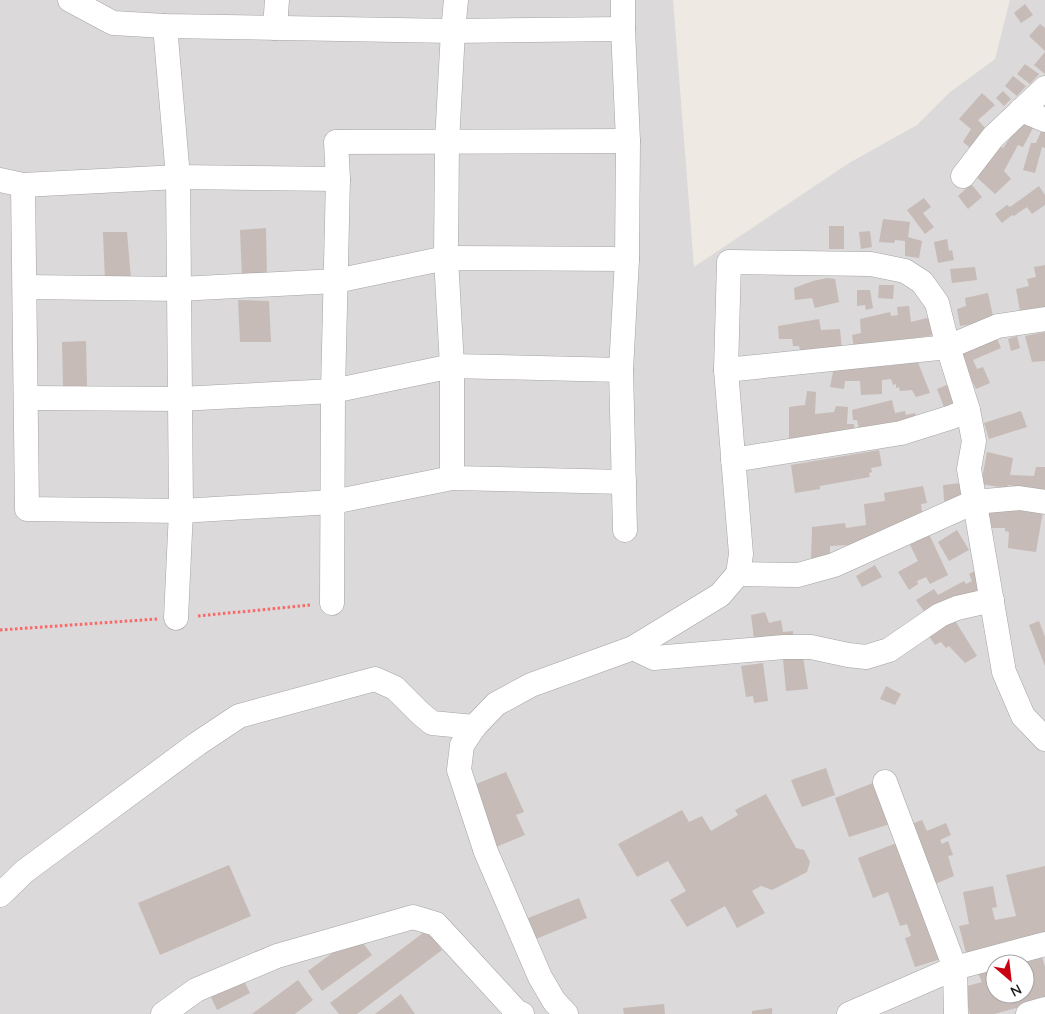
<svg xmlns="http://www.w3.org/2000/svg" width="1045" height="1014" font-family="Quicksand,sans-serif">
<rect width="100%" height="100%" fill="#eee9e2"/>
<path fill="#dbd9da" fill-rule="evenodd" d="M 0,0 L 673,0 L 694,267 L 849,163 L 917,125 L 949,93 L 995,59 L 1010,0 L 1045,0 L 1045,1014 L 0,1014 ZM 995,964 L 1025,964 L 1025,994 L 995,994 Z"/>
<g fill="#c6bbb6">
<polygon points="1025,4 1033,15 1021,23 1014,13"/>
<polygon points="1040,24 1045,28 1045,51 1029,36"/>
<polygon points="1045,52 1045,74 1034,65"/>
<polygon points="1025,64 1039,74 1030,84 1017,74"/>
<polygon points="1013,76 1026,86 1017,96 1005,86"/>
<polygon points="1003,91 1011,99 1004,106 996,98"/>
<polygon points="982,93 995,105 978,120 986,129 975,152 963,142 971,129 959,119"/>
<polygon points="1022,121 1033,128 1023,147 1018,145 1004,171 1011,179 995,194 973,174 995,145 1003,148"/>
<polygon points="1042,129 1045,130 1045,148 1042,147 1035,173 1023,170 1031,143 1036,143"/>
<polygon points="971,184 982,197 968,209 958,196"/>
<polygon points="1039,186 1045,195 1045,205 1032,214 1027,207 1014,216 1012,215 1002,223 995,214 1007,205 1010,207"/>
<polygon points="924,198 931,207 923,213 934,227 925,234 907,210"/>
<polygon points="883,219 910,222 908,237 922,241 919,258 905,256 905,241 895,240 894,243 879,242"/>
<rect x="829" y="226" width="15" height="23"/>
<polygon points="266,228 267,278 242,277 240,230"/>
<polygon points="870,231 872,247 861,249 859,232"/>
<polygon points="103,232 127,232 131,279 105,281"/>
<polygon points="947,239 949,251 952,250 954,260 938,263 934,242"/>
<polygon points="1045,265 1045,310 1021,316 1016,289 1029,286 1027,279 1036,277 1034,267"/>
<polygon points="975,267 977,280 952,283 950,269"/>
<polygon points="827,278 835,279 839,302 815,308 812,298 795,300 794,288 813,281"/>
<polygon points="879,285 894,285 893,299 878,298"/>
<polygon points="857,290 870,290 873,308 866,310 865,305 857,306"/>
<polygon points="988,293 994,321 960,326 957,309 966,306 965,298"/>
<polygon points="238,300 269,301 271,342 240,342"/>
<polygon points="909,306 911,322 931,317 934,335 854,348 852,335 861,333 860,319 890,312 891,316 898,315 897,307"/>
<polygon points="819,319 821,330 840,329 842,351 801,356 799,346 793,346 792,339 779,339 778,326"/>
<polygon points="1045,332 1045,361 1032,362 1025,336"/>
<polygon points="996,336 1001,348 973,360 977,369 983,367 990,383 976,389 970,377 967,378 957,352"/>
<polygon points="1017,336 1020,348 1011,351 1008,339"/>
<polygon points="86,341 87,386 63,387 62,342"/>
<polygon points="917,360 930,393 916,397 912,390 900,391 899,387 896,388 896,384 893,385 891,379 882,380 882,394 861,395 860,381 845,381 844,389 830,387 834,367 889,366"/>
<polygon points="949,384 958,406 946,412 937,389"/>
<polygon points="807,391 816,392 815,414 834,412 836,406 848,407 847,424 854,424 855,436 789,447 789,407 805,405"/>
<polygon points="892,400 895,413 905,411 906,415 915,413 917,424 860,434 857,420 853,420 852,410"/>
<polygon points="1021,411 1027,427 989,439 984,423"/>
<polygon points="879,450 882,466 871,468 872,472 869,473 870,477 820,486 820,489 795,493 791,465"/>
<polygon points="987,452 1013,458 1010,475 1034,476 1036,467 1045,467 1045,491 1008,485 1006,488 981,484"/>
<polygon points="961,483 963,498 944,501 943,485"/>
<polygon points="923,486 927,503 921,504 923,519 866,544 830,546 830,563 811,562 812,527 845,523 846,528 866,525 864,504 885,501 884,493"/>
<polygon points="986,508 1043,511 1036,552 1008,548 1009,532 1005,531 1005,528 989,528"/>
<polygon points="957,530 969,550 949,561 938,542"/>
<polygon points="929,534 948,575 930,584 926,577 917,581 918,584 909,590 898,572 918,561 910,545"/>
<polygon points="875,565 882,577 862,587 856,576"/>
<polygon points="978,569 990,595 930,620 916,600 934,589 938,595 964,581 966,584 972,581 969,574"/>
<polygon points="765,612 769,623 781,620 783,632 793,631 794,643 755,647 751,615"/>
<polygon points="954,619 977,656 965,663 949,646 946,648 941,642 935,645 928,635"/>
<polygon points="1039,621 1045,637 1045,666 1029,625"/>
<polygon points="803,657 808,689 786,691 783,659"/>
<polygon points="763,663 768,701 754,703 753,696 746,697 741,666"/>
<polygon points="886,686 901,694 895,705 880,699"/>
<polygon points="826,768 835,795 802,807 791,780"/>
<polygon points="506,772 524,812 516,815 525,835 496,847 471,786"/>
<polygon points="878,781 890,824 849,837 835,798"/>
<polygon points="766,794 796,848 804,850 810,862 807,872 772,890 761,886 752,891 765,913 737,928 725,906 687,927 670,900 686,891 668,861 637,877 618,844 682,810 689,822 702,816 711,831 738,815 735,810"/>
<polygon points="922,820 927,831 946,823 951,835 940,840 942,844 948,841 953,855 948,856 954,876 933,885 909,825"/>
<polygon points="899,842 941,959 915,967 905,938 911,936 907,924 900,926 888,892 873,898 858,858"/>
<polygon points="229,865 251,916 160,955 138,903"/>
<polygon points="1045,866 1045,937 966,953 959,926 969,924 963,892 993,886 997,907 992,908 995,920 1016,916 1006,875"/>
<polygon points="579,898 587,918 536,939 528,918"/>
<polygon points="427,930 442,950 357,1014 339,1014 330,1003"/>
<polygon points="357,935 372,955 322,991 308,971"/>
<polygon points="1042,957 1045,967 1045,1000 994,1014 970,1014 968,1005 963,1005 960,988 982,982 978,973 995,969 995,994 1025,994 1025,964 1020,964"/>
<polygon points="242,977 250,993 217,1010 209,993"/>
<polygon points="298,980 313,1000 295,1014 252,1014"/>
<polygon points="401,994 415,1014 375,1014"/>
<polygon points="664,1004 665,1014 624,1014 623,1008"/>
<polygon points="772,1008 772,1014 752,1014 752,1011"/>
</g>
<g fill="none" stroke-linecap="round" stroke-linejoin="round">
<g stroke="#a4a4a4" stroke-width="25">
<g id="minor">
<polyline points="70,0 113,23 165,26 453,31 623,29"/>
<polyline points="623,0 623,29 628,141 627,259 621,370 625,530"/>
<polyline points="165,26 178,177 181,511 176,618"/>
<polyline points="275,28 277,0"/>
<polyline points="1021,110 1045,120"/>
<polyline points="963,176 993,137 1045,88"/>
<polyline points="0,180 23,185 178,177 338,179 336,142 628,141"/>
<polyline points="23,185 27,509 181,511 333,502 452,478 624,482"/>
<polyline points="25,287 179,289 336,281 446,258 627,259"/>
<polyline points="726,370 948,347 998,326 1045,319"/>
<polyline points="26,398 180,399 333,391 452,366 621,370"/>
<polyline points="733,460 901,433 952,417 968,410"/>
<polyline points="452,478 452,366 446,258 447,142 453,31 456,0"/>
<polyline points="738,574 798,575 834,565 974,502 1019,498 1045,502"/>
<polyline points="332,603 333,391 338,179"/>
<polyline points="633,648 654,658 784,647 811,647 848,655 866,657 889,650 940,615 957,608 992,600"/>
<polyline points="885,782 955,968 956,1014"/>
<polyline points="0,895 25,871 197,744 239,716 375,679 395,688 420,713 432,723 474,727"/>
<polyline points="163,1014 196,990 277,956 413,917 436,924 516,1011 522,1014"/>
<polyline points="566,1014 554,1001 540,977 486,852 459,770 462,745 474,727 496,704 531,685 633,648 720,595 738,574 741,554 726,370 729,262 871,264 905,271 922,282 937,303 948,347 968,410 974,441 969,469 1004,672 1023,716 1045,739"/>
<polyline points="849,1014 955,968 1045,944"/>
<polyline points="1028,1014 1045,1009"/>
</g>
</g>
<g stroke="#fa6967" stroke-width="3" stroke-dasharray="2.5 2.5" stroke-linecap="butt">
<polyline points="198,616 311,605"/>
<polyline points="0,630 157,619"/>
</g>
<use href="#minor" stroke="#fff" stroke-width="24"/>
</g>
<g transform="translate(1010 979) rotate(152)"><circle r="24" fill="#ffffff" stroke="#a5a5a5"/>
<path d="M0-4L9 19L0 12L-9 19Z" fill="#c90011"/>
<text y="-8" font-size="14" font-weight="bold" text-anchor="middle" fill="#1d1d1d">N</text>
</g>
</svg>
